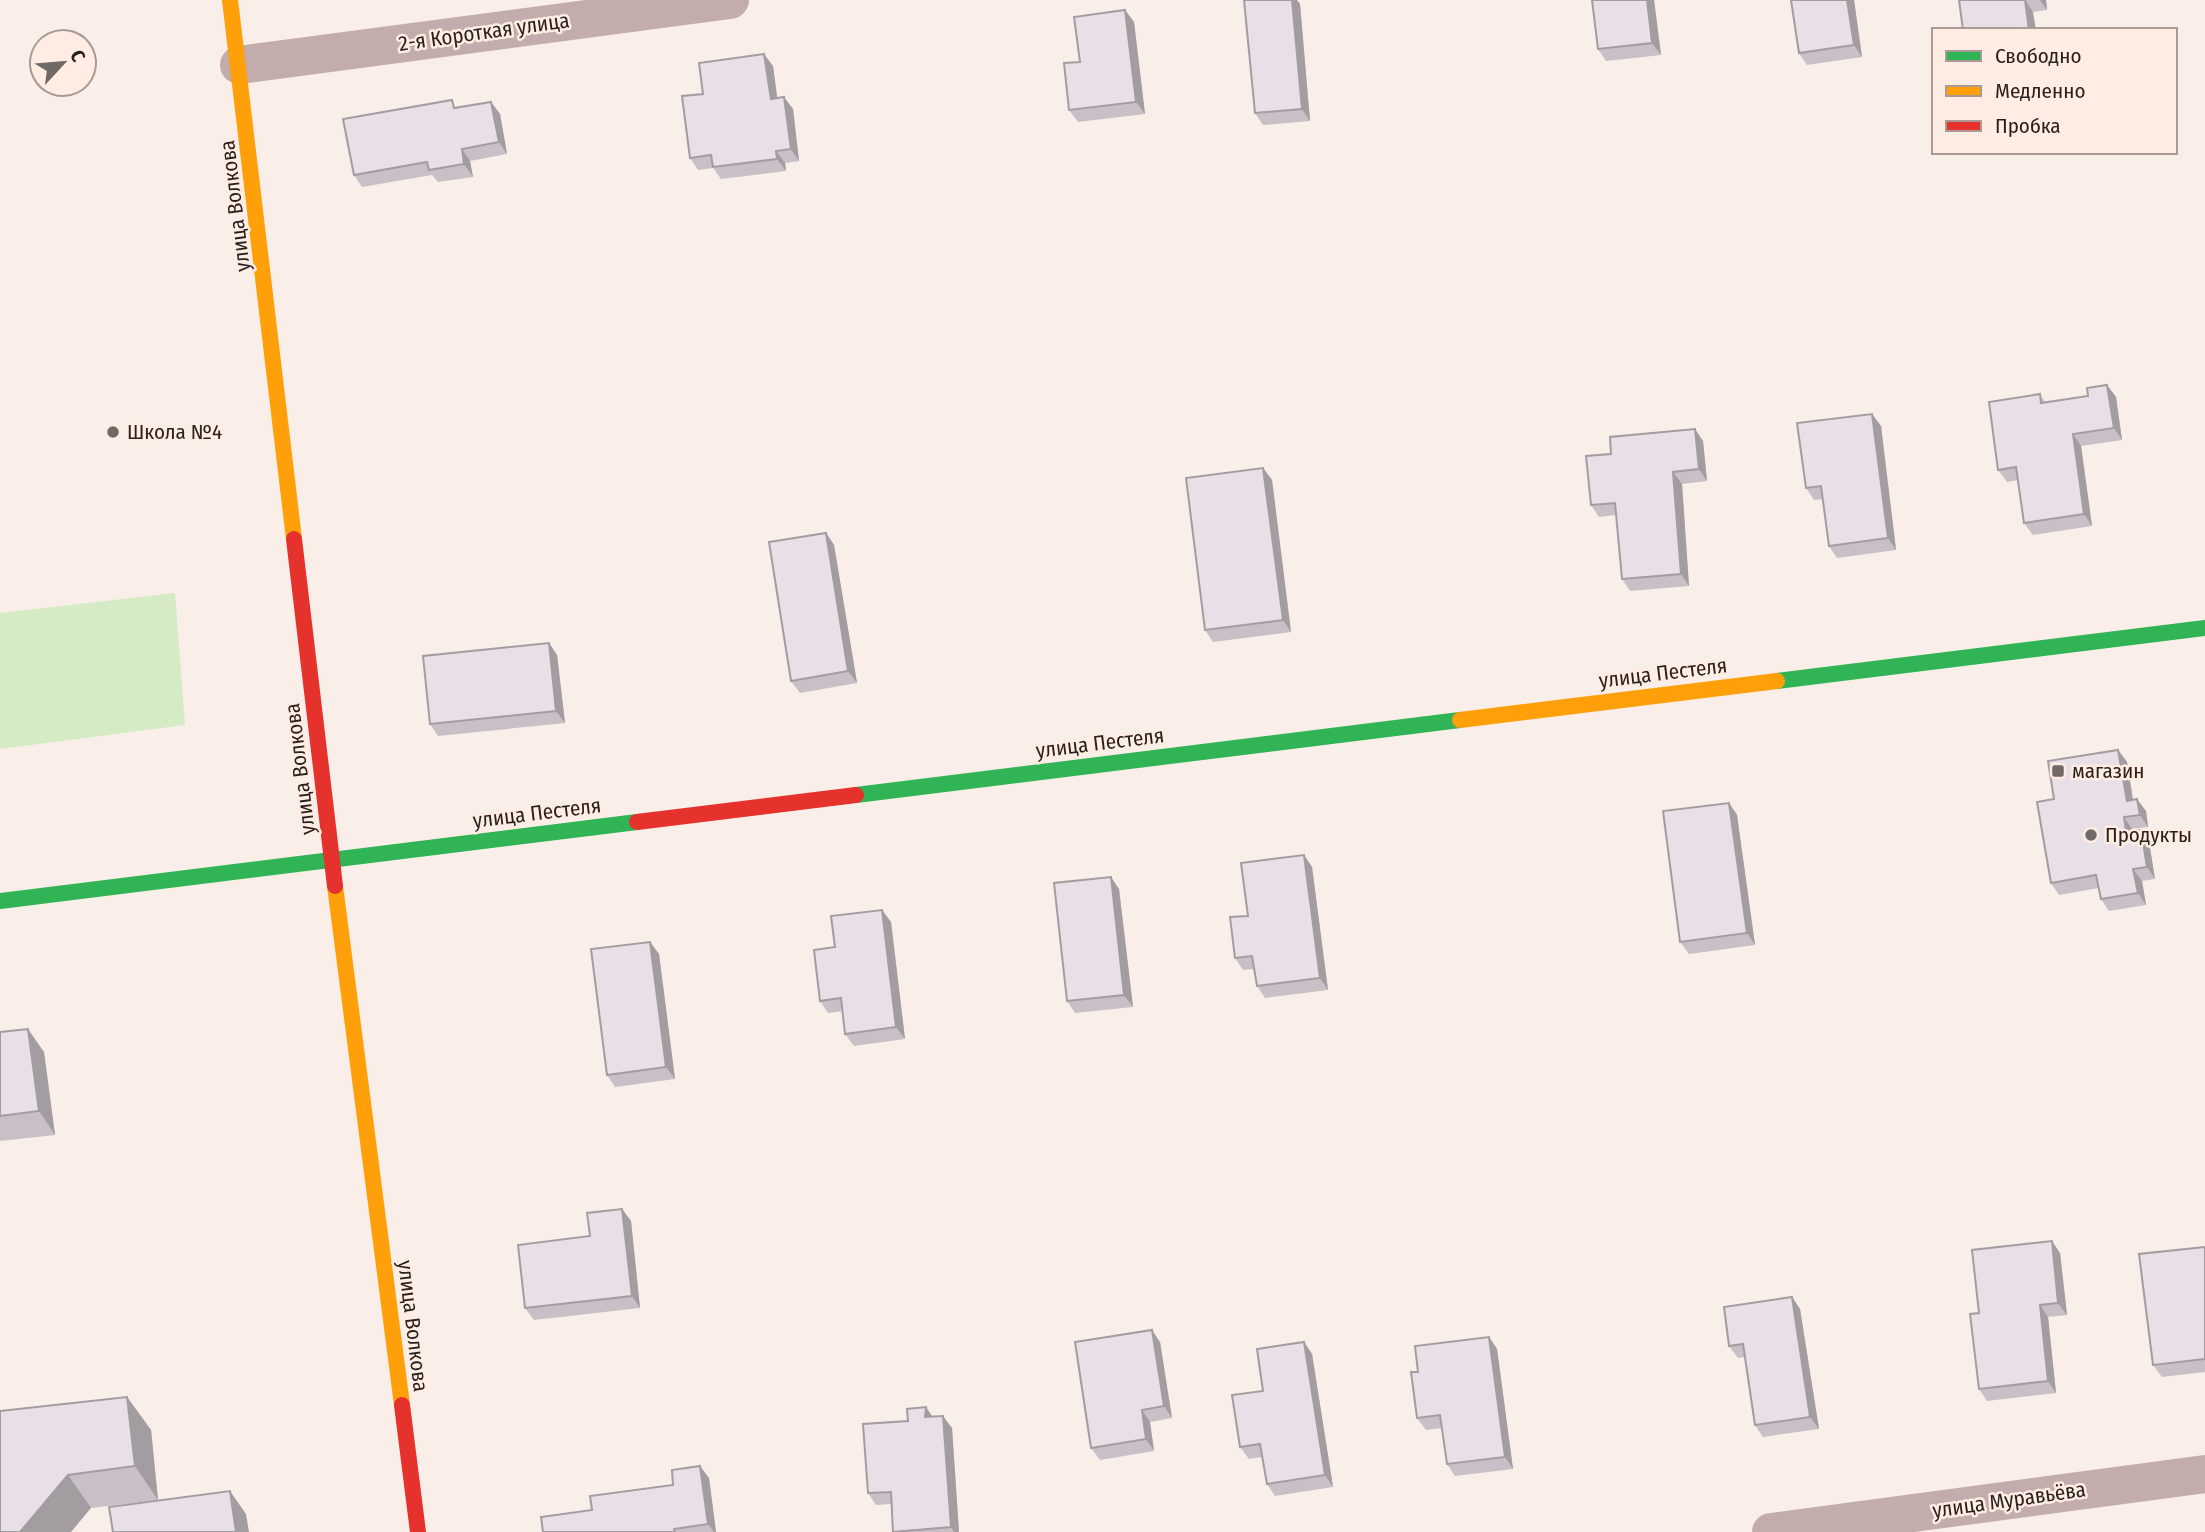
<svg xmlns="http://www.w3.org/2000/svg" width="2205" height="1532" font-family="'Fira Sans Condensed',sans-serif">
<rect width="100%" height="100%" fill="#f9eee8"/>
<polygon fill="#d5ebc6" points="175,593 185,725 0,749 0,613"/>
<g fill="none" stroke-linecap="round" stroke-linejoin="round">
<g stroke="#c2adac" stroke-width="38">
<polyline points="239,65 730,0"/>
<polyline points="1771,1532 2205,1474"/>
</g>
<g stroke="#30b455" stroke-width="16">
<polyline points="1777,681 2205,628"/>
<polyline points="856,795 1460,720"/>
<polyline points="0,901 637,822"/>
</g>
<g stroke="#ff9f0a" stroke-width="16">
<polyline points="230,0 294,539"/>
<polyline points="1460,720 1777,681"/>
<polyline points="335,886 402,1405"/>
</g>
<g stroke="#e5322d" stroke-width="16">
<polyline points="294,539 335,886"/>
<polyline points="637,822 856,795"/>
<polyline points="402,1405 418,1532"/>
</g>
</g>
<g fill="#c8c0c6">
<polygon points="1592,0 1654,0 1661,55 1606,61 1598,49"/>
<polygon points="1854,0 1862,57 1807,65 1799,53"/>
<polygon points="1959,0 2046,0 2047,10 2033,12"/>
<polygon points="1300,4 1310,121 1263,125 1255,113"/>
<polygon points="1125,10 1134,22 1145,114 1078,122 1069,110 1080,62"/>
<polygon points="773,66 777,98 793,109 799,161 785,163 786,171 721,179 713,168 698,170 690,158 703,94"/>
<polygon points="491,102 500,114 507,154 470,161 473,177 438,182 432,175 362,187 354,175 458,108"/>
<polygon points="2107,385 2116,397 2122,440 2081,446 2092,526 2033,535 2024,523 2018,480 2007,482 1998,470 2040,394 2045,402 2088,396"/>
<polygon points="1872,414 1881,426 1896,550 1837,558 1829,546 1823,499 1814,500 1806,488"/>
<polygon points="1703,441 1707,481 1682,484 1689,586 1630,591 1622,579 1616,515 1599,517 1591,505 1611,454"/>
<polygon points="1263,468 1272,480 1291,632 1213,642 1205,630"/>
<polygon points="826,533 834,545 857,683 800,693 791,681"/>
<polygon points="549,643 557,655 565,723 438,736 430,724"/>
<polygon points="2118,750 2127,762 2133,800 2146,811 2148,827 2132,829 2132,831 2149,842 2155,879 2142,881 2146,905 2109,911 2101,899 2099,888 2059,895 2051,883 2054,799"/>
<polygon points="1729,803 1737,815 1755,945 1689,954 1680,942"/>
<polygon points="1304,855 1312,867 1328,990 1265,998 1257,986 1254,969 1243,970 1235,958 1248,916"/>
<polygon points="1119,889 1133,1007 1075,1013 1067,1001"/>
<polygon points="882,910 891,922 905,1039 854,1046 845,1034 843,1011 828,1013 820,1001 835,947"/>
<polygon points="650,942 659,954 675,1079 615,1087 607,1075"/>
<polygon points="0,1032 44,1052 55,1135 0,1141"/>
<polygon points="622,1209 631,1221 640,1308 534,1320 525,1308 590,1236"/>
<polygon points="2205,1247 2205,1372 2162,1377 2153,1365"/>
<polygon points="2060,1253 2067,1315 2048,1317 2056,1393 1987,1401 1979,1389 1979,1313"/>
<polygon points="1792,1297 1800,1309 1819,1429 1763,1437 1755,1425 1745,1357 1738,1358 1729,1346"/>
<polygon points="1489,1337 1497,1349 1513,1469 1455,1476 1447,1464 1442,1428 1426,1430 1417,1418 1418,1372"/>
<polygon points="1160,1342 1172,1418 1150,1422 1154,1451 1100,1460 1091,1448"/>
<polygon points="1304,1342 1312,1354 1333,1487 1275,1496 1267,1484 1262,1457 1249,1459 1240,1447"/>
<polygon points="127,1397 151,1430 158,1500 91,1508 0,1532"/>
<polygon points="926,1407 932,1417 952,1428 959,1532 893,1532 891,1504 876,1505 868,1493 908,1421"/>
<polygon points="709,1478 716,1532 543,1532 592,1510 673,1485"/>
</g>
<g fill="#a39ca1">
<polygon points="1292,0 1297,0 1300,4 1310,121 1302,109"/>
<polygon points="1647,0 1654,0 1661,55 1652,43"/>
<polygon points="1847,0 1854,0 1862,57 1854,45"/>
<polygon points="2025,0 2033,12 2036,30 2029,30"/>
<polygon points="2040,0 2046,0 2047,10"/>
<polygon points="1125,10 1134,22 1145,114 1136,102"/>
<polygon points="764,54 773,66 779,111 771,99"/>
<polygon points="784,97 793,109 799,161 791,149"/>
<polygon points="491,102 500,114 507,154 499,142"/>
<polygon points="462,149 470,161 473,177 464,164"/>
<polygon points="776,151 785,163 786,171 777,159"/>
<polygon points="2107,385 2116,397 2122,440 2114,428"/>
<polygon points="1872,414 1881,426 1896,550 1888,538"/>
<polygon points="1695,429 1703,441 1707,481 1699,469"/>
<polygon points="2073,434 2081,446 2092,526 2084,514"/>
<polygon points="1263,468 1272,480 1291,632 1283,620"/>
<polygon points="1673,472 1682,484 1689,586 1681,574"/>
<polygon points="826,533 834,545 857,683 848,671"/>
<polygon points="549,643 557,655 565,723 556,711"/>
<polygon points="2118,750 2127,762 2135,813 2127,801"/>
<polygon points="2137,799 2146,811 2148,827 2140,815"/>
<polygon points="1729,803 1737,815 1755,945 1747,933"/>
<polygon points="2124,817 2132,829 2135,844 2126,832"/>
<polygon points="2141,830 2149,842 2155,879 2147,867"/>
<polygon points="1304,855 1312,867 1328,990 1320,978"/>
<polygon points="2133,869 2142,881 2146,905 2138,893"/>
<polygon points="1111,877 1119,889 1133,1007 1124,995"/>
<polygon points="882,910 891,922 905,1039 896,1027"/>
<polygon points="650,942 659,954 675,1079 666,1067"/>
<polygon points="28,1029 44,1052 55,1135 39,1111"/>
<polygon points="622,1209 631,1221 640,1308 632,1296"/>
<polygon points="2052,1241 2060,1253 2067,1315 2058,1303"/>
<polygon points="1792,1297 1800,1309 1819,1429 1810,1417"/>
<polygon points="2040,1305 2048,1317 2056,1393 2048,1381"/>
<polygon points="1152,1330 1160,1342 1172,1418 1164,1406"/>
<polygon points="1489,1337 1497,1349 1513,1469 1505,1457"/>
<polygon points="1304,1342 1312,1354 1333,1487 1325,1475"/>
<polygon points="127,1397 151,1430 158,1500 135,1466"/>
<polygon points="926,1407 934,1419 925,1417"/>
<polygon points="1142,1410 1150,1422 1154,1451 1146,1439"/>
<polygon points="943,1416 952,1428 959,1532 954,1532 951,1527"/>
<polygon points="700,1466 709,1478 716,1532 714,1532 708,1524"/>
<polygon points="68,1475 91,1508 71,1532 20,1532"/>
<polygon points="230,1491 246,1514 249,1532 236,1532"/>
</g>
<g fill="#e9dfe6" stroke="#a39ca1" stroke-width="2">
<polygon points="1244,0 1292,0 1302,109 1255,113"/>
<polygon points="1592,0 1647,0 1652,43 1598,49"/>
<polygon points="1791,0 1847,0 1854,45 1799,53"/>
<polygon points="1959,0 2025,0 2029,30 1963,30"/>
<polygon points="1125,10 1136,102 1069,110 1064,63 1080,62 1074,17"/>
<polygon points="764,54 771,99 784,97 791,149 776,151 777,159 713,167 711,155 690,158 682,96 703,94 699,63"/>
<polygon points="452,100 454,108 491,102 499,142 462,149 464,164 429,170 427,162 354,175 343,119"/>
<polygon points="2107,385 2114,428 2073,434 2084,514 2024,523 2016,467 1998,470 1989,402 2040,394 2041,403 2088,396 2087,388"/>
<polygon points="1872,414 1888,538 1829,546 1821,486 1806,488 1797,423"/>
<polygon points="1695,429 1699,469 1673,472 1681,574 1622,579 1615,503 1591,505 1586,456 1611,454 1610,437"/>
<polygon points="1263,468 1283,620 1205,630 1186,478"/>
<polygon points="826,533 848,671 791,681 769,542"/>
<polygon points="549,643 556,711 430,724 423,656"/>
<polygon points="2118,750 2127,801 2137,799 2140,815 2124,817 2126,832 2141,830 2147,867 2133,869 2138,893 2101,899 2096,875 2051,883 2037,802 2054,799 2048,761"/>
<polygon points="1729,803 1747,933 1680,942 1663,811"/>
<polygon points="1304,855 1320,978 1257,986 1252,956 1235,958 1230,917 1248,916 1241,863"/>
<polygon points="1111,877 1124,995 1067,1001 1054,883"/>
<polygon points="882,910 896,1027 845,1034 841,998 820,1001 814,950 835,947 831,916"/>
<polygon points="650,942 666,1067 607,1075 591,949"/>
<polygon points="28,1029 39,1111 0,1116 0,1032"/>
<polygon points="622,1209 632,1296 525,1308 518,1245 590,1236 587,1213"/>
<polygon points="2052,1241 2058,1303 2040,1305 2048,1381 1979,1389 1970,1314 1979,1313 1972,1250"/>
<polygon points="2205,1247 2205,1359 2153,1365 2139,1254"/>
<polygon points="1792,1297 1810,1417 1755,1425 1743,1344 1729,1346 1724,1307"/>
<polygon points="1152,1330 1164,1406 1142,1410 1146,1439 1091,1448 1075,1342"/>
<polygon points="1489,1337 1505,1457 1447,1464 1440,1415 1417,1418 1411,1372 1418,1372 1415,1346"/>
<polygon points="1304,1342 1325,1475 1267,1484 1260,1444 1240,1447 1232,1395 1263,1391 1257,1349"/>
<polygon points="127,1397 135,1466 68,1475 20,1532 0,1532 0,1411"/>
<polygon points="926,1407 925,1417 943,1416 951,1527 893,1532 891,1492 868,1493 863,1424 908,1421 907,1409"/>
<polygon points="700,1466 708,1524 674,1529 675,1532 543,1532 541,1517 592,1510 590,1496 673,1485 672,1470"/>
<polygon points="230,1491 236,1532 113,1532 109,1507"/>
</g>
<g fill="#716965" stroke="#ffece2" stroke-width="2.5">
<circle cx="113" cy="432" r="7"/>
<rect x="2051" y="764" width="14" height="14" rx="3.5"/>
<circle cx="2091" cy="835" r="7"/>
</g>
<g text-anchor="middle" stroke-width="5" stroke-linejoin="round" paint-order="stroke">
<g font-size="21" fill="#28211e" stroke="#ffece2">
<text transform="translate(484 32) rotate(-8)" y="7">2-я Короткая улица</text>
<text transform="translate(235 206) rotate(-97)" y="7">улица Волкова</text>
<text transform="translate(1663 673) rotate(-7)" y="7">улица Пестеля</text>
<text transform="translate(1100 743) rotate(-7)" y="7">улица Пестеля</text>
<text transform="translate(300 769) rotate(-97)" y="7">улица Волкова</text>
<text transform="translate(537 813) rotate(-7)" y="7">улица Пестеля</text>
<text transform="translate(413 1326) rotate(83)" y="7">улица Волкова</text>
<text transform="translate(2009 1500) rotate(-8)" y="7">улица Муравьёва</text>
</g>
<g font-size="21" fill="#28211e" stroke="#ffece2" text-anchor="start">
<text x="127" y="439">Школа №4</text>
<text x="2072" y="778">магазин</text>
<text x="2105" y="842">Продукты</text>
</g>
</g>
<rect x="1932" y="28" width="245" height="126" fill="#ffece2" stroke="#a99b94" stroke-width="2"/>
<rect x="1946" y="51" width="35" height="10" fill="#30b455" stroke="#a99b94" stroke-width="2"/>
<text x="1995" y="63" font-size="21" fill="#28211e">Свободно</text>
<rect x="1946" y="86" width="35" height="10" fill="#ff9f0a" stroke="#a99b94" stroke-width="2"/>
<text x="1995" y="98" font-size="21" fill="#28211e">Медленно</text>
<rect x="1946" y="121" width="35" height="10" fill="#e5322d" stroke="#a99b94" stroke-width="2"/>
<text x="1995" y="133" font-size="21" fill="#28211e">Пробка</text>
<g transform="translate(63 63) rotate(64)"><circle r="33" fill="#ffece2" stroke="#a99b94" stroke-width="2"/>
<path d="M0-5L12 26L0 18L-12 26Z" fill="#716965"/>
<text y="-10" font-size="19" font-weight="bold" text-anchor="middle" fill="#28211e">С</text>
</g>
</svg>
